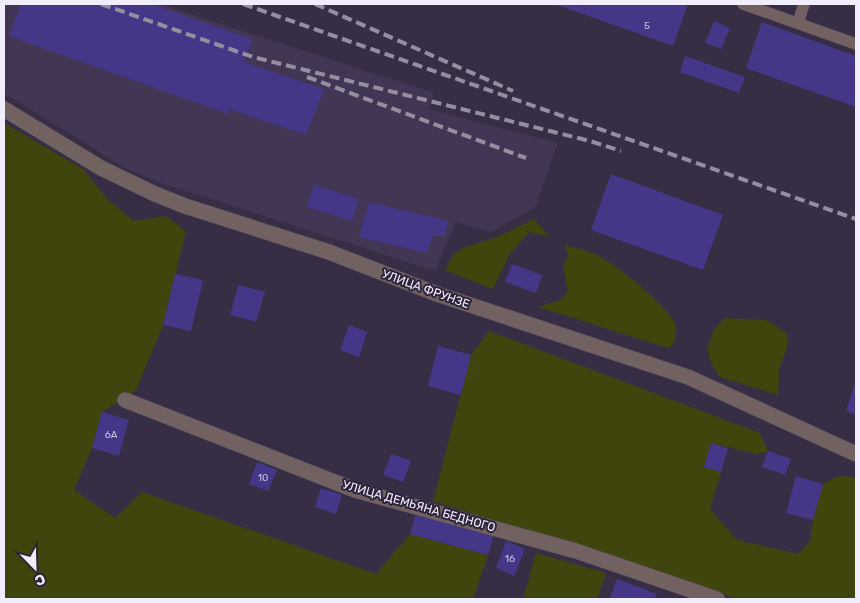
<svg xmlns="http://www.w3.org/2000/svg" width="860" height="603" font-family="Rubik,sans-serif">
<rect width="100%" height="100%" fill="#372e45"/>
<polygon fill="#423654" points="4,4 160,4 434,93 428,109 558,143 535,208 491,232 456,222 435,271 162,183 127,169 4,93"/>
<g fill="#3f450d">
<polygon points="4,123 83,169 107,199 134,221 166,216 186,232 163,325 136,390 102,412 92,448 74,490 115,518 142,492 376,574 410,534 488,555 473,599 4,599"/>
<polygon points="534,219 550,237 529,232 509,255 493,289 445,270 453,255 463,248 497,237"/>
<path d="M 565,245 C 575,248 586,250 595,254 C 612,261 670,307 675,324 C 677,330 675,337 674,343 L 668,348 L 538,307 L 560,300 L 568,292 L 563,265 L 568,255 Z"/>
<polygon points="725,318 766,320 788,334 787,347 779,370 778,395 720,377 712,365 707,349 714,329"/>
<polygon points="489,331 760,433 768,451 757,454 711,443 704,466 721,472 710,509 737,540 798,554 810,541 813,520 823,484 838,476 856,477 856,599 738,599 433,501 471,355"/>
<polygon points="536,553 606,573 597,599 523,599"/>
</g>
<g fill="#453787">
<polygon points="21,4 151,4 252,39 244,62 324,89 306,135 229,109 228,114 9,36"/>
<polygon points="555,4 688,4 673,46"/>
<polygon points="714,21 730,28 721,49 705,43"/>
<polygon points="762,22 856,56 856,107 746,68"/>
<polygon points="685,56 745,77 739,93 680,72"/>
<polygon points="611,174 723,215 703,270 591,230"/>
<polygon points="314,185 359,199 352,221 307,207"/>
<polygon points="369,202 449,221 444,236 433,235 427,253 359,237"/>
<polygon points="512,264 542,275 536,293 505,282"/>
<polygon points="175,274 203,280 191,331 163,325"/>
<polygon points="238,285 265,292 256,322 230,315"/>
<polygon points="349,325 367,332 359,357 340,350"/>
<polygon points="438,346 471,355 461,395 428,386"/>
<polygon points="856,380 856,415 846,411"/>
<polygon points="102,412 129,420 119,456 92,448"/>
<polygon points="711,443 728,448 721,472 704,467"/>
<polygon points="768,451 791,459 785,475 762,467"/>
<polygon points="391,454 411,461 403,482 383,475"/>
<polygon points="257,462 277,470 268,491 249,484"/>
<polygon points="796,476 823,484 813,520 786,513"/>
<polygon points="321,488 342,495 336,514 315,507"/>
<polygon points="416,513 494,534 488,555 410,534"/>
<polygon points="506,541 525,549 514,576 496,568"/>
<polygon points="617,579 657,594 655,599 615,599 610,598"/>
</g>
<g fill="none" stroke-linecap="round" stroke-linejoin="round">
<g stroke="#554d62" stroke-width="12">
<g id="lane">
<polyline points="743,4 856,44"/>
<polyline points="798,23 804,4"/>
</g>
</g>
<g stroke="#554d62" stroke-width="16">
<g id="street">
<polyline points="4,109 101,168 155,194 185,206 329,252 437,294 688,377 856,454"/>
<polyline points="125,400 355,490 576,551 717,599"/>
</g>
</g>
<use href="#lane" stroke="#716261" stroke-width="11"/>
<use href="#street" stroke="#716261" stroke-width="15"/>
<g stroke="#958ea1" stroke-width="4" stroke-dasharray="10 5" stroke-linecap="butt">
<polyline points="101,4 253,57 590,141 621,151"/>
<polyline points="243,4 856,219"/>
<polyline points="315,4 513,91"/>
<polyline points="307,77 526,158"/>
</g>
</g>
<g text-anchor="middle" stroke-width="4" stroke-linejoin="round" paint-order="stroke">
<g font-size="10" fill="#c7c0df">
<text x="647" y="29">5</text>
<text x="111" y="438">6А</text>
<text x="263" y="481">10</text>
<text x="510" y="562">16</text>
</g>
<g font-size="12" fill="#f2edfc" stroke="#2d243a">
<text transform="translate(426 289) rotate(20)" y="4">УЛИЦА ФРУНЗЕ</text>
<text transform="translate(419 506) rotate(16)" y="4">УЛИЦА ДЕМЬЯНА БЕДНОГО</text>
</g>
</g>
<rect width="860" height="603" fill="none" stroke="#f2edfc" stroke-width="10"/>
<g transform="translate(35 568) rotate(157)" stroke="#2d243a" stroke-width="4" paint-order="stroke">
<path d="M0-4L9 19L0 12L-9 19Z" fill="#f2edfc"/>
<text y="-8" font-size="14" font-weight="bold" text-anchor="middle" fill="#f2edfc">С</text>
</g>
</svg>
